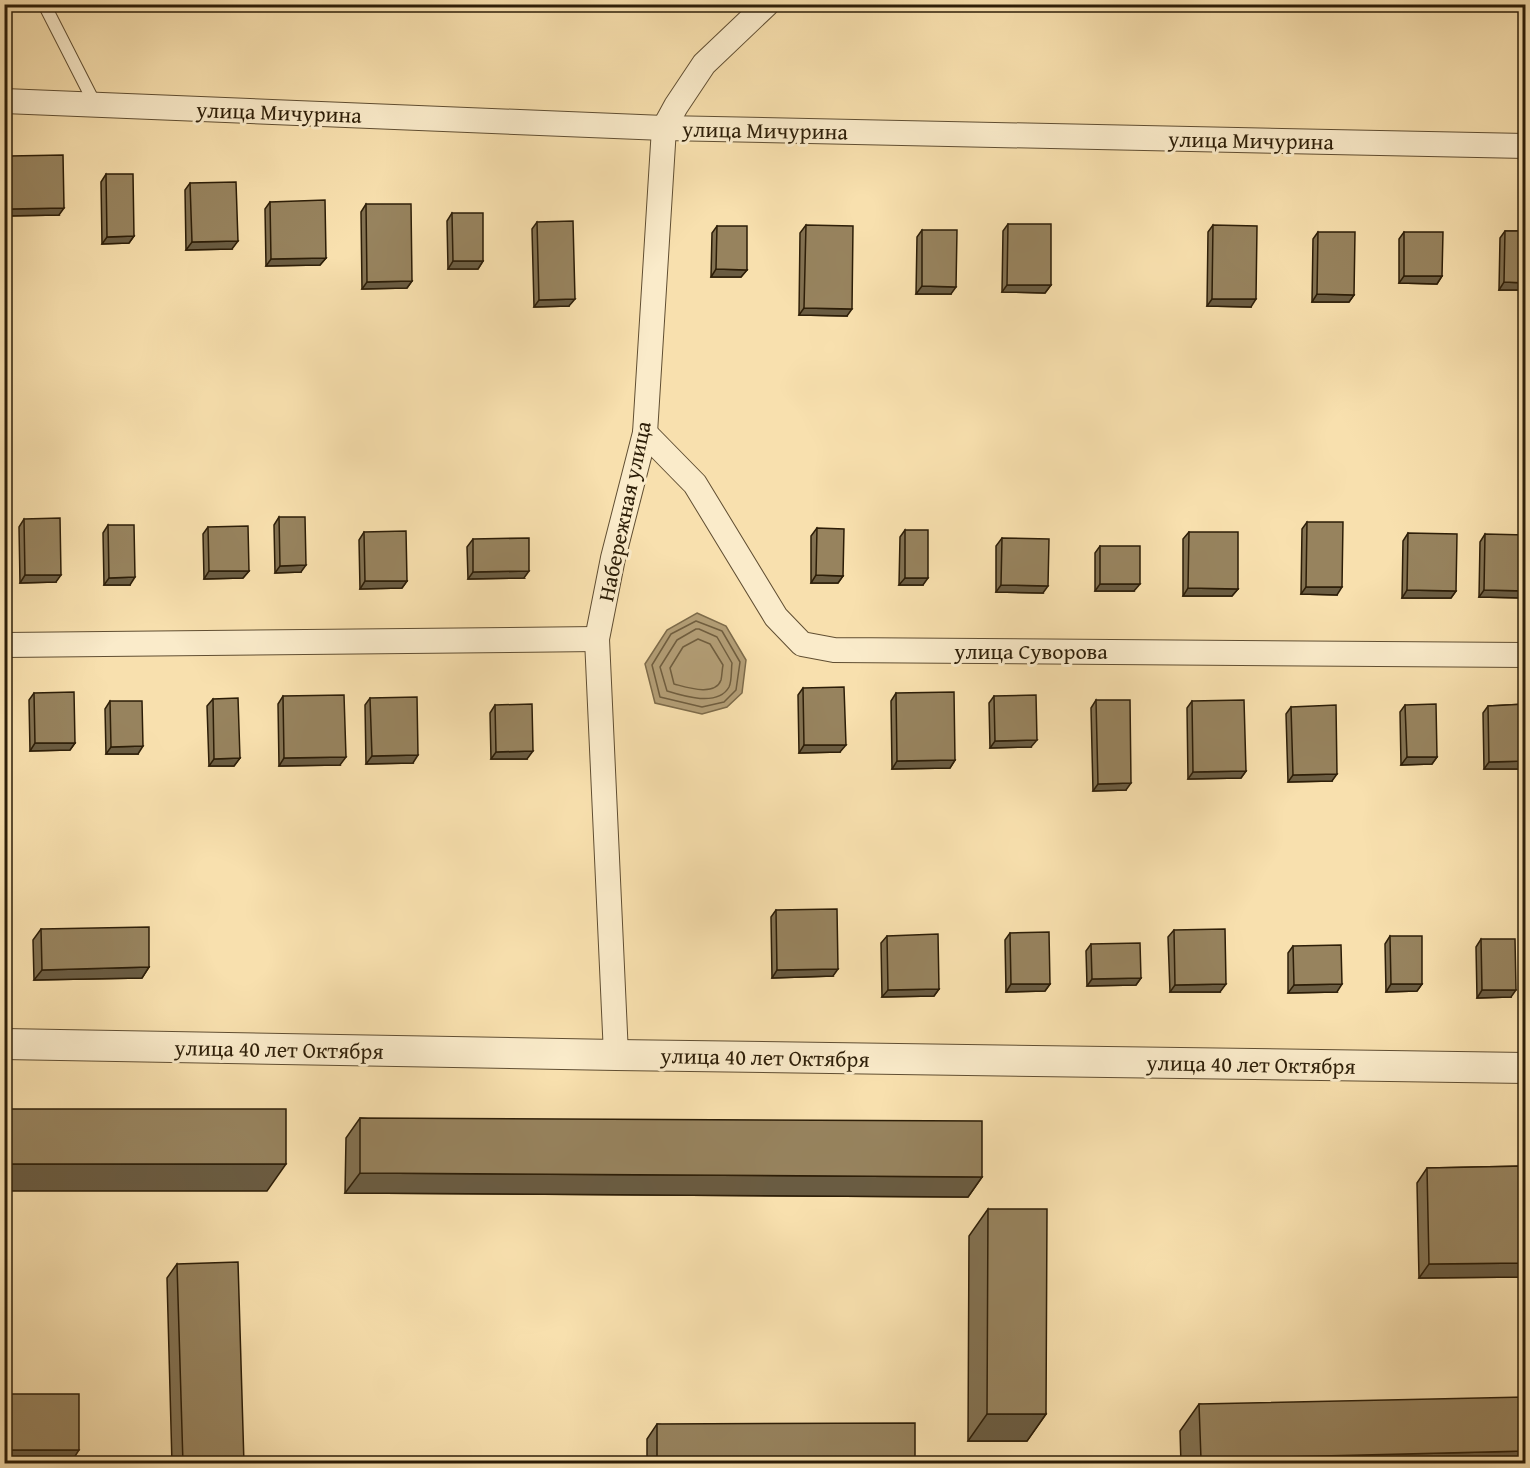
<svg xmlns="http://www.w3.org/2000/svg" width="1530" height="1468" font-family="'Gentium Book Plus',serif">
<rect width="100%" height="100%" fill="#f8e0ae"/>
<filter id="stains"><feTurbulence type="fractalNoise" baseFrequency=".00333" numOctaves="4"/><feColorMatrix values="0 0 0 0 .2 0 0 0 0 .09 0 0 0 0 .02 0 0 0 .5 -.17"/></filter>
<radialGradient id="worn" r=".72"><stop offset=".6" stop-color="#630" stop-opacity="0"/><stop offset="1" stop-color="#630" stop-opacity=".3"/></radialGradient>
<polygon fill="#b39e76" stroke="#7d6b4a" stroke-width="1.5" points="697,613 726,626 746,660 742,693 727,707 702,714 655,703 645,664 667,630"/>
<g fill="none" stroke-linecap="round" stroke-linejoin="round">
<g stroke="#705e3f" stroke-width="1.5">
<polygon points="696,621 722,631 740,662 736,690 724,702 702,707 660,697 652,665 671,634"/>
<path d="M 696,629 L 699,629 L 717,637 L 732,663 C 731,670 732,681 729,687 C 718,707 683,696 667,691 L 660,667 L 677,640 Z"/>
<path d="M 698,639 L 710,644 L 723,665 C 722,670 722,676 721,680 C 715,697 686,687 674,684 L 670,668 L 683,647 Z"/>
</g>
<g stroke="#604e32" stroke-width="14">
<polyline id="service" points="44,4 95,104"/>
</g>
<g stroke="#604e32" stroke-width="26">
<g id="minor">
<polyline points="4,101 664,128 1526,146"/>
<polyline points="645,433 695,484 776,617 802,644 834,650 1526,655"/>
<polyline points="4,645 597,639"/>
<polyline points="616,1055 597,639 613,558 645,433 664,128 676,106 704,64 767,4"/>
</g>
</g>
<g stroke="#604e32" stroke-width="32">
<polyline id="tertiary" points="4,1044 616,1055 1526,1068"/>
</g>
<use href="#service" stroke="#faebca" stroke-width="12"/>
<use href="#minor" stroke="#faebca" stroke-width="24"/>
<use href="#tertiary" stroke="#faebca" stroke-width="30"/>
</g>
<g fill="#827151" stroke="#2d1e08" stroke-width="1.5">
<polygon points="10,156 59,215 6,216 5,164"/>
<polygon points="106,174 134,236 129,243 102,244 101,182"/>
<polygon points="190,183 232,249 186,250 185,190"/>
<polygon points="270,202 326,258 320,265 266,266 265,209"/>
<polygon points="366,204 412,281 407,288 362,289 361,212"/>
<polygon points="452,213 483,261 478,269 448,269 447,221"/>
<polygon points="537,222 569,306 534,307 532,229"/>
<polygon points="1008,224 1051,285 1045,293 1002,292 1003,231"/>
<polygon points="806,225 847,316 799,315 800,233"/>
<polygon points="1213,225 1251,307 1207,306 1208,232"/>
<polygon points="717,226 747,270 741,277 711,277 712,233"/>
<polygon points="922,230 951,294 916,294 917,237"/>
<polygon points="1505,231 1526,231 1526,290 1499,290 1500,238"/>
<polygon points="1318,232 1354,295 1349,302 1312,302 1313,239"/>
<polygon points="1404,232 1442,276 1437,284 1399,283 1399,239"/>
<polygon points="279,517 301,572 275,573 274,525"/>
<polygon points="24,519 56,582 20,583 19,527"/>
<polygon points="1307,522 1337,595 1301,594 1302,529"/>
<polygon points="108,525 130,585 104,585 103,533"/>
<polygon points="208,527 249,571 243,578 204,579 203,534"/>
<polygon points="817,528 843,576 838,583 811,583 811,536"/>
<polygon points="905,530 923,585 899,585 900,537"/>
<polygon points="364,532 407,581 402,588 360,589 359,540"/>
<polygon points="1189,532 1238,589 1232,596 1183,596 1183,539"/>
<polygon points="1408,533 1456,591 1451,598 1402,598 1403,541"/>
<polygon points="1485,534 1522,598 1479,597 1480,542"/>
<polygon points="1002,538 1043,593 996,592 996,546"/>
<polygon points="473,539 524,578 468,579 467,547"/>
<polygon points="1100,546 1134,591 1095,591 1095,553"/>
<polygon points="803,688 840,752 799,753 798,695"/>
<polygon points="34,693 75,743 70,750 30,751 29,700"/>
<polygon points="896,693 955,760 950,768 892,769 891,701"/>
<polygon points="283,696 340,765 279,766 278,704"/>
<polygon points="994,696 1031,747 990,748 989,703"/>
<polygon points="370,698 413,763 366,764 365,705"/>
<polygon points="213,699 240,758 234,766 209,766 207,706"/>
<polygon points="1096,700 1126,790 1093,791 1091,708"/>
<polygon points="110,701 138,754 106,754 105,709"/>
<polygon points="1192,701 1246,771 1241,778 1188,779 1187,708"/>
<polygon points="1526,704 1526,766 1524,769 1484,769 1483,713 1488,706"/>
<polygon points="495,705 527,759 491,759 490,713"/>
<polygon points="1405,705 1437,757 1432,764 1401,765 1400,712"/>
<polygon points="1291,707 1332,781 1288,782 1286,714"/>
<polygon points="776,910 833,976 772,978 771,917"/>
<polygon points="41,929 149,967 142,978 34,980 33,940"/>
<polygon points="1174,930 1220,992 1170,992 1168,937"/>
<polygon points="1010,933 1050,984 1045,991 1006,992 1005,940"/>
<polygon points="887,936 939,989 934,996 882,997 881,943"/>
<polygon points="1390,936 1422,984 1417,991 1386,992 1385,944"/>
<polygon points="1481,939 1511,997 1477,998 1476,947"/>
<polygon points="1091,944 1141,978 1136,985 1087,986 1086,951"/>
<polygon points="1293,946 1337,992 1288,993 1288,953"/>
<polygon points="360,1118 982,1177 968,1197 345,1193 346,1138"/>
<polygon points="1526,1166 1526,1277 1419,1278 1417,1183 1427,1168"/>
<polygon points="988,1209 1046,1414 1027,1441 968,1441 969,1236"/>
<polygon points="177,1264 244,1464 172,1464 167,1278"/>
<polygon points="1199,1404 1526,1464 1181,1464 1180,1431"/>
<polygon points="657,1424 915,1464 647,1464 647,1439"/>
</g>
<g fill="#6a5c42" stroke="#2d1e08" stroke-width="1.5">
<polygon points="64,208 59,215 6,216 11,209"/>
<polygon points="134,236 129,243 102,244 107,237"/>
<polygon points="238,241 232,249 186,250 192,242"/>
<polygon points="326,258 320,265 266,266 271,259"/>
<polygon points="453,261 483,261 478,269 448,269"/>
<polygon points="716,269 747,270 741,277 711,277"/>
<polygon points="1404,276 1442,276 1437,284 1399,283"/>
<polygon points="412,281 407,288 362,289 367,282"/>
<polygon points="1504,282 1526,283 1526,290 1499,290"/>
<polygon points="1007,285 1051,285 1045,293 1002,292"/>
<polygon points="922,286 956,287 951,294 916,294"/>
<polygon points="1317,294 1354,295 1349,302 1312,302"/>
<polygon points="575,299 569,306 534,307 539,300"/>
<polygon points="1212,299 1256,299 1251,307 1207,306"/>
<polygon points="804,308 852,309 847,316 799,315"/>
<polygon points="306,565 301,572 275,573 280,566"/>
<polygon points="209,571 249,571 243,578 204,579"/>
<polygon points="529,571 524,578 468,579 473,572"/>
<polygon points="25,575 61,575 56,582 20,583"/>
<polygon points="816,575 843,576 838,583 811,583"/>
<polygon points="135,577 130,585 104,585 109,578"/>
<polygon points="905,578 928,578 923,585 899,585"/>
<polygon points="365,581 407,581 402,588 360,589"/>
<polygon points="1100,584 1140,584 1134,591 1095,591"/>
<polygon points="1001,585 1048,586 1043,593 996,592"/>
<polygon points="1306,587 1342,587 1337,595 1301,594"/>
<polygon points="1188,588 1238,589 1232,596 1183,596"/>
<polygon points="1407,590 1456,591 1451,598 1402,598"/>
<polygon points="1484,590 1526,591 1526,593 1522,598 1479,597"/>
<polygon points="1037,740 1031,747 990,748 995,741"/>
<polygon points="35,743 75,743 70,750 30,751"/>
<polygon points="804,745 846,745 840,752 799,753"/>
<polygon points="143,746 138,754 106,754 111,747"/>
<polygon points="533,751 527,759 491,759 496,752"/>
<polygon points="418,755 413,763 366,764 372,756"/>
<polygon points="346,757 340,765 279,766 284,758"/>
<polygon points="1407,757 1437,757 1432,764 1401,765"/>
<polygon points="240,758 234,766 209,766 214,759"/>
<polygon points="955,760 950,768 892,769 897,761"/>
<polygon points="1526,761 1526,766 1524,769 1484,769 1489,762"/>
<polygon points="1246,771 1241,778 1188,779 1193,772"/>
<polygon points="1337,774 1332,781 1288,782 1293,775"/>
<polygon points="1131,783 1126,790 1093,791 1098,784"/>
<polygon points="149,967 142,978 34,980 42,970"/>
<polygon points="838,969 833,976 772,978 777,970"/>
<polygon points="1141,978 1136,985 1087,986 1092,979"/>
<polygon points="1011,984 1050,984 1045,991 1006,992"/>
<polygon points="1226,984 1220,992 1170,992 1175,985"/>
<polygon points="1342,984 1337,992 1288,993 1294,985"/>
<polygon points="1391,984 1422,984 1417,991 1386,992"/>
<polygon points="939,989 934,996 882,997 888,990"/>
<polygon points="1482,990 1516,990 1511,997 1477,998"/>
<polygon points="4,1164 286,1164 267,1191 4,1191"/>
<polygon points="360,1173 982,1177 968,1197 345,1193"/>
<polygon points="1526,1263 1526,1277 1419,1278 1429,1264"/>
<polygon points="987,1414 1046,1414 1027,1441 968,1441"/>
<polygon points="4,1450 79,1450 72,1461 4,1461"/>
<polygon points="1526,1451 1526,1464 1197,1464 1201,1459"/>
</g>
<g fill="#97835e" stroke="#2d1e08" stroke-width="1.5">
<polygon points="63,155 64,208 11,209 10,156"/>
<polygon points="106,174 133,174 134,236 107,237"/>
<polygon points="236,182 238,241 192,242 190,183"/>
<polygon points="325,200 326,258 271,259 270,202"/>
<polygon points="366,204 411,204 412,281 367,282"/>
<polygon points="452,213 483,213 483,261 453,261"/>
<polygon points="573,221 575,299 539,300 537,222"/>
<polygon points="1008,224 1051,224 1051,285 1007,285"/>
<polygon points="806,225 853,226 852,309 804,308"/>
<polygon points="1213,225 1257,226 1256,299 1212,299"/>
<polygon points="717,226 747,226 747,270 716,269"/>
<polygon points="922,230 957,230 956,287 922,286"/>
<polygon points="1505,231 1526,231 1526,283 1504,282"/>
<polygon points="1318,232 1355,232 1354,295 1317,294"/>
<polygon points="1404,232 1443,232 1442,276 1404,276"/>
<polygon points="279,517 305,517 306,565 280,566"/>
<polygon points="60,518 61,575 25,575 24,519"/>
<polygon points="1307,522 1343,522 1342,587 1306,587"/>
<polygon points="108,525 134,525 135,577 109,578"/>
<polygon points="248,526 249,571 209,571 208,527"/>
<polygon points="817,528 844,529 843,576 816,575"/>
<rect x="905" y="530" width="23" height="48"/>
<polygon points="406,531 407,581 365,581 364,532"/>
<polygon points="1189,532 1238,532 1238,589 1188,588"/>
<polygon points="1408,533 1457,534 1456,591 1407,590"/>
<polygon points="1485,534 1526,535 1526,591 1484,590"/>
<polygon points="529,538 529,571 473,572 473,539"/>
<polygon points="1002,538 1049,539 1048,586 1001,585"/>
<rect x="1100" y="546" width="40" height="38"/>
<polygon points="844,687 846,745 804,745 803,688"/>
<polygon points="74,692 75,743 35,743 34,693"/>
<polygon points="954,692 955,760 897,761 896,693"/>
<polygon points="344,695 346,757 284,758 283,696"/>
<polygon points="1036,695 1037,740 995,741 994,696"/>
<polygon points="417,697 418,755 372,756 370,698"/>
<polygon points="238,698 240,758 214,759 213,699"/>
<polygon points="1096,700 1130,700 1131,783 1098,784"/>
<polygon points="1244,700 1246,771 1193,772 1192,701"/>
<polygon points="110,701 142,701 143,746 111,747"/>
<polygon points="532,704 533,751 496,752 495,705"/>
<polygon points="1436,704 1437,757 1407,757 1405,705"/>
<polygon points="1526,704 1526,761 1489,762 1488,706"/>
<polygon points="1336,705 1337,774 1293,775 1291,707"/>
<polygon points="837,909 838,969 777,970 776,910"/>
<polygon points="149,927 149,967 42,970 41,929"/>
<polygon points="1225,929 1226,984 1175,985 1174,930"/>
<polygon points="1049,932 1050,984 1011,984 1010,933"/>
<polygon points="938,934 939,989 888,990 887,936"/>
<polygon points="1390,936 1422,936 1422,984 1391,984"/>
<polygon points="1481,939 1515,939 1516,990 1482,990"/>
<polygon points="1140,943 1141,978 1092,979 1091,944"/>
<polygon points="1341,945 1342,984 1294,985 1293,946"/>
<rect x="4" y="1109" width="282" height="55"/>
<polygon points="360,1118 982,1121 982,1177 360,1173"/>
<polygon points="1526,1166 1526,1263 1429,1264 1427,1168"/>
<polygon points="988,1209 1047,1209 1046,1414 987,1414"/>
<polygon points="238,1262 244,1464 183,1464 177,1264"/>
<rect x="4" y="1394" width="75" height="56"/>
<polygon points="1526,1397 1526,1451 1201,1459 1199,1404"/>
<polygon points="915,1423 915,1464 657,1464 657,1424"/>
</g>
<g text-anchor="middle" stroke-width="6" stroke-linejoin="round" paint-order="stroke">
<g font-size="22" fill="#2d1e08" stroke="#faebca">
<text transform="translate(279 112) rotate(2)" y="8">улица Мичурина</text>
<text transform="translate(765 130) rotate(1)" y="8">улица Мичурина</text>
<text transform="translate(1251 140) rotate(1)" y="8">улица Мичурина</text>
<text transform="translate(624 511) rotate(-78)" y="8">Набережная улица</text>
<text x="1031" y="659">улица Суворова</text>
<text transform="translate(279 1049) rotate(1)" y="8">улица 40 лет Октября</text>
<text transform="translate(765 1057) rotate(1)" y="8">улица 40 лет Октября</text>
<text transform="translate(1251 1064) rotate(1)" y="8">улица 40 лет Октября</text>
</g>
</g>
<rect width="1530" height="1468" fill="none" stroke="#f8e0ae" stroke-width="24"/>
<rect x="6" y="6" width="1518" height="1456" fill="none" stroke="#2d1e08" stroke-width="3"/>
<rect x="12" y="12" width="1506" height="1444" fill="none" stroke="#2d1e08" stroke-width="1.5"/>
<rect width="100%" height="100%" filter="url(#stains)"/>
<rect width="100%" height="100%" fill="url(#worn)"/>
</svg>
